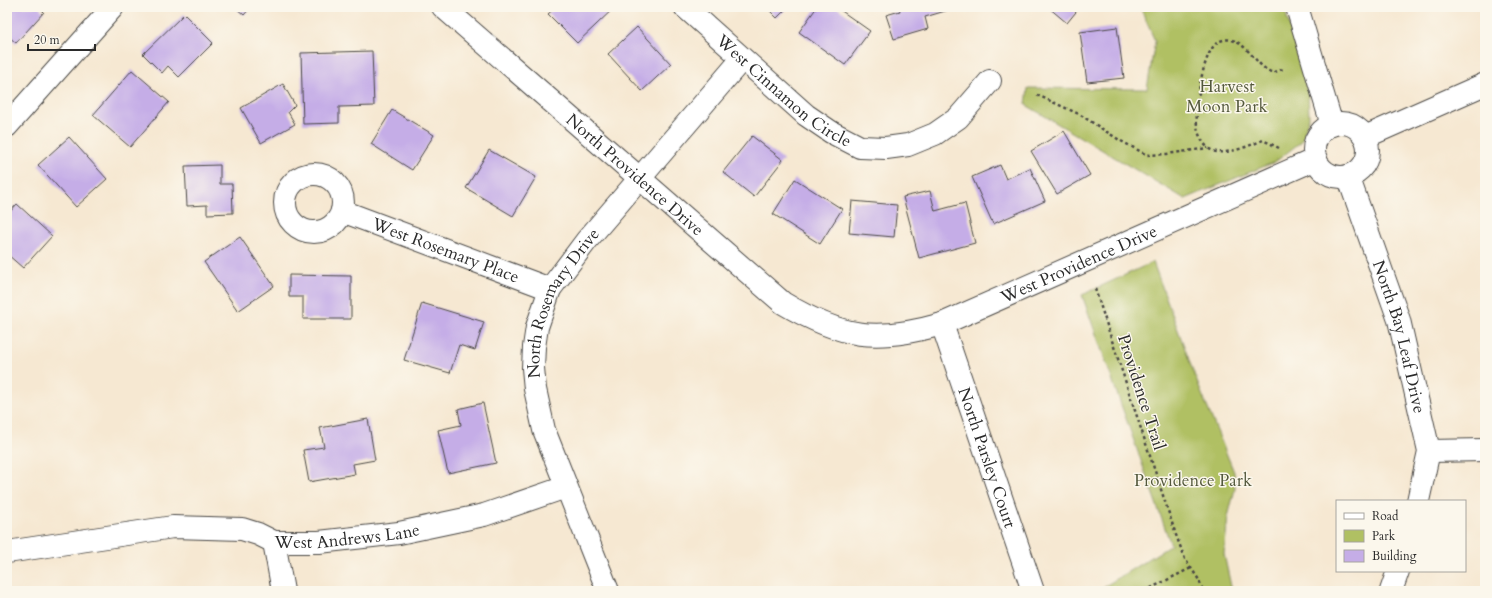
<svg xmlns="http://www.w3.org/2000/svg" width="1492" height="598" font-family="Cardo,serif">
<rect width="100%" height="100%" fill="#fbf7ec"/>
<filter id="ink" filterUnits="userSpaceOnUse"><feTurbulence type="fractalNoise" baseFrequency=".025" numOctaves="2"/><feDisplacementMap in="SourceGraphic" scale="8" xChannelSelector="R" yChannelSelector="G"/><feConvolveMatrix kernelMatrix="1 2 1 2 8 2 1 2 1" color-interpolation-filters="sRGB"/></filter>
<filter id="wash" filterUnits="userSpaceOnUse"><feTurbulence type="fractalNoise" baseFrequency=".012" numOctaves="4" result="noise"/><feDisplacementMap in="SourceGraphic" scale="16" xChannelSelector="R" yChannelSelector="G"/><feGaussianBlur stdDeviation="0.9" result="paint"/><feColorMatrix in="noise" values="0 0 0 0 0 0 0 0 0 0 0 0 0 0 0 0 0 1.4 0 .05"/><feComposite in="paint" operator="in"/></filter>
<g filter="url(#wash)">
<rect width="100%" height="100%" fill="#f6e8d2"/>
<g fill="#b0c063" stroke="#6e7647">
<polygon points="1140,7 1284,7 1308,92 1309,117 1302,141 1275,162 1185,199 1026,105 1028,88 1147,89 1155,41"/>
<polygon points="1153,262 1199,387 1234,472 1235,489 1228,517 1224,554 1232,591 1097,591 1171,545 1082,295"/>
</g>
<g id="blocks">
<g fill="#c5ade7">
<polygon points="7,7 39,7 44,12 16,43 7,35"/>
<polygon points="235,7 251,7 244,15"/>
<polygon points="556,7 615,7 577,43 548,14"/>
<polygon points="766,7 788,7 777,18"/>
<polygon points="817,7 836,7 870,31 845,65 799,32"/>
<polygon points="899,7 952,7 952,9 925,17 928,29 894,39 886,15 900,11"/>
<polygon points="1048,7 1080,7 1067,23"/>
<polygon points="184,14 213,43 179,77 168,66 162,73 143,54"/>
<polygon points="637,27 671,64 642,91 608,54"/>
<polygon points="1117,27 1124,78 1087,82 1080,32"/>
<polygon points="372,51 374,106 339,107 339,123 303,124 301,53"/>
<polygon points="132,70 169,102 130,147 93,115"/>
<polygon points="283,84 295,105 288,112 295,124 261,143 241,108"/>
<polygon points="392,110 434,135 412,170 371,144"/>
<polygon points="1064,131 1090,175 1057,194 1031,151"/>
<polygon points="752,136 783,160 754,197 723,172"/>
<polygon points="69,137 107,179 76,207 38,165"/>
<polygon points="489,150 536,177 513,216 466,188"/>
<polygon points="220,165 220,184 232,184 233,213 207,214 207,205 187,206 185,166"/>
<polygon points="1000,165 1006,179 1030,168 1045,201 993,224 972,177"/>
<polygon points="795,179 842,209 820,244 773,214"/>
<polygon points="930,191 935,211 965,203 975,243 919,258 903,197"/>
<polygon points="852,201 897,205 894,237 849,233"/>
<polygon points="17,204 52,236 23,268 7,254 7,215"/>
<polygon points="240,237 274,286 238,311 204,262"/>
<polygon points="289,275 351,276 351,319 303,319 303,297 289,297"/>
<polygon points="422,303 484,322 475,350 459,345 450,373 404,360"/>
<polygon points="483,403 496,463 448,473 438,430 461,425 458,409"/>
<polygon points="368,419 375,460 353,464 355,474 309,482 303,450 324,447 320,428"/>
</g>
</g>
</g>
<g filter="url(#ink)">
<use href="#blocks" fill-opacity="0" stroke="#494744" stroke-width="1"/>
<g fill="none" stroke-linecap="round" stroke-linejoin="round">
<g stroke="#494744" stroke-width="24">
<g id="minor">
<path id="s1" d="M 443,7 L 783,303 C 842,338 876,343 942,324 L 1316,159"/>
<path id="s2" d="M 685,7 L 806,115 L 831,132 L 860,147 L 886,148 L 908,145 L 935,134 L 958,118 L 990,81"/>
<polyline points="1297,7 1332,125"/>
<circle cx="1341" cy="150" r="27"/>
<polyline points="7,126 113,7"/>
<polyline points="1365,137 1485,84"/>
<circle cx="314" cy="203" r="29"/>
<path id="s3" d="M 1348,176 L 1399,320 L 1429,451 L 1418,501"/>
<path id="s4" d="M 342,211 L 550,289"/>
<path id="s5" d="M 942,324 L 1033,591"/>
<polyline points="1429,451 1485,450"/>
<polyline points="274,542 283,591"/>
<path id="s6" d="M 7,552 L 173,527 L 242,529 L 258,534 L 274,542 L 319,542 L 399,533 L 484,515 L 566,487"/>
<path id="s7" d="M 608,591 L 544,430 L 535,389 L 533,368 L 534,347 L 537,327 L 550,289 L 587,240 L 742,59"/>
<polyline points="1391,591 1398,571"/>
</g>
</g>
<g stroke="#494744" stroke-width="2.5" stroke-dasharray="3 3" stroke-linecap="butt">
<polyline points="1037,95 1079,114 1121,141 1147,155 1167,154 1208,148"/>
<path d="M 1279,148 L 1263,140 C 1252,145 1225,156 1213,151 C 1204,147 1198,135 1197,126 C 1195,109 1202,48 1220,41 C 1242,32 1255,65 1269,71 C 1274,74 1279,70 1283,69"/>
<polyline points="1095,289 1176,535 1185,559 1199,580 1203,591"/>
<polyline points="1145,591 1191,568"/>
</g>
<use href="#minor" stroke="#fff" stroke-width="22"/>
</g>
</g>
<g text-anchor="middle" stroke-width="3" stroke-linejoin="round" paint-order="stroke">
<g font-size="17" fill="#53583c" stroke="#fbf7ec">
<text x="1227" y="92">Harvest<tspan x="1227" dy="20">Moon Park</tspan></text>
<text x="1193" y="486">Providence Park</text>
</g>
<g font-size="17" fill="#2b2b2b" stroke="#fbf7ec">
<text dy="6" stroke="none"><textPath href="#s2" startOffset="130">West Cinnamon Circle</textPath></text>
<text dy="6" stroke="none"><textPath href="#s1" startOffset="255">North Providence Drive</textPath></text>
<text dy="6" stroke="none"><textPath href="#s4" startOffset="111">West Rosemary Place</textPath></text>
<text dy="6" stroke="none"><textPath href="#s1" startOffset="767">West Providence Drive</textPath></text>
<text dy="6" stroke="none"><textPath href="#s7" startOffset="309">North Rosemary Drive</textPath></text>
<text dy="6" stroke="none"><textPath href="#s3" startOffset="169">North Bay Leaf Drive</textPath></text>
<text transform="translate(1142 392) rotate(72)" y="6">Providence Trail</text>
<text dy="6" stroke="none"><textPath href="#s5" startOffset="141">North Parsley Court</textPath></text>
<text dy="6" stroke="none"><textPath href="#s6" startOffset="345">West Andrews Lane</textPath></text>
</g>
</g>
<rect width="1492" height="598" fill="none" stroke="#fbf7ec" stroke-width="24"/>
<rect x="1336" y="500" width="130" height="72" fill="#fbf7ec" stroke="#a8a59f"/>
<rect x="1344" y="513" width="20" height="6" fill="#ffffff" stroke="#a8a59f"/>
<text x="1372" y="520" font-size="12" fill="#2b2b2b">Road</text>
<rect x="1344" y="530" width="20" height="12" fill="#b0c063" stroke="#a8a59f"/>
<text x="1372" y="540" font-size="12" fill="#2b2b2b">Park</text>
<rect x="1344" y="550" width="20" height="12" fill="#c5ade7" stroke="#a8a59f"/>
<text x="1372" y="560" font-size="12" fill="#2b2b2b">Building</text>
<path d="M28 44v6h67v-6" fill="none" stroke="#2b2b2b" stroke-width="2"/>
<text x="34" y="44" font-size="12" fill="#2b2b2b" stroke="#fbf7ec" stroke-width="3" paint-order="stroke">20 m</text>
</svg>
